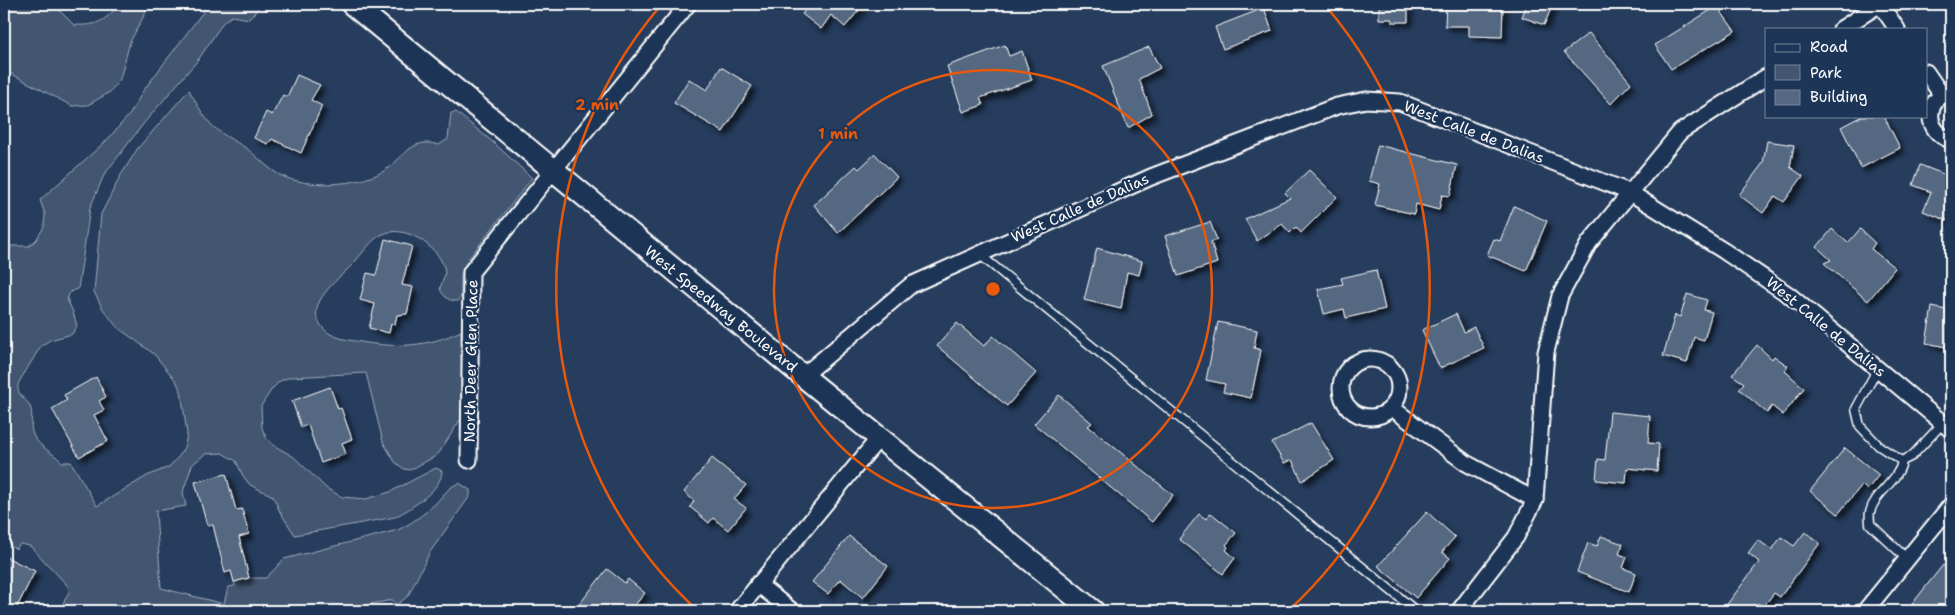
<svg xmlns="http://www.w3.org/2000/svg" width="1955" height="615" font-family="'Shantell Sans',sans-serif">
<defs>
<filter id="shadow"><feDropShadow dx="4.5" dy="4.5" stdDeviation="2.5" flood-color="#0009"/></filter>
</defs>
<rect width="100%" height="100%" fill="#263d5e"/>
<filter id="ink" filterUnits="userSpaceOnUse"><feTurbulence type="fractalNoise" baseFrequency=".02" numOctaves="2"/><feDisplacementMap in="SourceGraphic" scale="10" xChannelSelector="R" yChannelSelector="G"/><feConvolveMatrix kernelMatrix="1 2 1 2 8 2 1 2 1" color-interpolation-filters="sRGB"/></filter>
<g filter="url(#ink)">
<g fill="#425672" stroke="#a0aab8">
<path d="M 4,4 L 53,4 L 74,25 C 96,26 105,22 119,4 L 150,4 L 130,42 L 120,79 L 110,92 L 88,105 L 72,106 L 4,70 Z"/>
<path d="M 209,4 L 262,4 L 249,19 L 232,16 L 224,21 L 198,60 L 144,123 L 104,175 L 90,208 L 78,289 L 70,292 L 67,299 L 73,312 L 77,326 L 72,334 L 50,340 L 41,346 L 19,382 C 14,396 28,398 31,409 C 33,416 30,425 32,432 C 36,446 53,452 62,462 L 71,462 L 97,506 L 147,476 L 169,467 L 180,455 L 185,445 L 187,434 L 181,391 L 176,381 L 154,354 L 117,327 L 103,309 L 94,292 L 101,214 L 121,175 L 138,148 L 189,90 C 195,100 201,113 209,122 C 219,134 234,140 246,148 C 258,157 269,170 282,176 C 307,188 357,186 382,172 C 405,159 409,136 439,145 L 448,139 L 451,113 L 456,112 L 494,143 L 532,178 L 469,258 L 461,274 L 461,297 L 458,301 C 448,301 444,297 440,289 C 441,282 447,275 444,267 C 437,246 405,224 383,234 C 372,238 360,257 351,266 C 337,280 306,304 320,324 C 324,330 329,334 335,336 C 343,340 352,340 361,342 C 396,348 428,347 461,331 L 464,401 L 462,417 L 439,453 L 434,457 L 410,470 L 404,469 L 395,462 L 383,442 L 366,373 L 290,377 L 280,381 L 272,389 L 261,406 L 262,428 L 267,439 L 275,446 L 294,457 L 326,488 L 342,497 L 366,499 L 390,492 L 436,468 L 442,471 C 442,490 410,509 395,517 L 295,535 L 280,512 L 273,496 L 250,485 L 243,476 L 236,461 L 222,453 L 205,454 L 192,465 L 183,492 L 186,506 L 156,511 L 161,588 L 224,604 L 228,587 L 235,586 L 234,582 L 249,578 L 266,578 L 284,559 L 398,530 C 412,523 423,515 435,504 C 443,496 448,487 459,483 L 470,490 L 470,496 L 430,552 L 408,596 L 398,604 L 394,604 L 393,600 L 370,604 L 353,611 L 59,611 L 69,592 L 68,586 L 30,546 L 20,544 L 16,549 L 4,541 L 4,264 L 7,260 L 11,246 L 29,246 L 36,240 L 44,227 L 45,214 L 40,200 L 106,141 L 130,114 L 143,91 Z"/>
</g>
<g fill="#556781" stroke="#fff" filter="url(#shadow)">
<polygon points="810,4 864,4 845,27 831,15 821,29 802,14"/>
<polygon points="1379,4 1408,4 1408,22 1392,22 1392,19 1379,19"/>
<polygon points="1446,4 1503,4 1502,37 1469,36 1469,26 1445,26"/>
<polygon points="1527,4 1553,4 1544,25 1522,17"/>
<polygon points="1717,6 1735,31 1671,69 1655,45"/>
<polygon points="1264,8 1272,31 1223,49 1215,27"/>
<polygon points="1589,33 1631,83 1611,104 1564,52"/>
<polygon points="1005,45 1009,56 1022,51 1032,80 980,98 983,105 963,112 947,66"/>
<polygon points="1149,47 1160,68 1139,79 1152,114 1128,128 1103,66"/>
<polygon points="721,67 752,86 723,132 674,103 689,79 707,90"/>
<polygon points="297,75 320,85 311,100 322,106 301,153 272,139 268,144 254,138 266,112 272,115 283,95 287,97"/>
<polygon points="1862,116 1884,116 1900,148 1861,168 1841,127"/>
<polygon points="1767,141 1794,145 1790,167 1803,176 1784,202 1775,196 1763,213 1739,195 1763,163"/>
<polygon points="1378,145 1457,165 1450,196 1442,195 1439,210 1416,204 1414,214 1375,205 1380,184 1369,181"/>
<polygon points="875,154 897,177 838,233 814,205 856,166 859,169"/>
<polygon points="1920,165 1951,177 1951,222 1923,211 1931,192 1913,185"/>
<polygon points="1309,170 1337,197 1301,233 1296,227 1290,233 1282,224 1257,241 1245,219 1290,198 1285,193"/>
<polygon points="1514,206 1547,221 1526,271 1487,255 1494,239 1500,241"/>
<polygon points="1210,222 1217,240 1211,242 1217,263 1178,276 1165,236"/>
<polygon points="1832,229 1848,243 1860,229 1875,243 1871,249 1895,268 1868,301 1824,263 1831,260 1817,247"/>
<polygon points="385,239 412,246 402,285 413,287 407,314 397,315 395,324 391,324 389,333 369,328 375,304 360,300 367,273 376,275"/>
<polygon points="1097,248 1142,261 1139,275 1127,272 1121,309 1084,300"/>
<polygon points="1376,270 1385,309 1346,318 1344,309 1324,314 1318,289 1343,284 1341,278"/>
<polygon points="1687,294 1707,300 1704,310 1712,312 1704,340 1694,337 1687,363 1663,356 1675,315 1680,317"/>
<polygon points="1932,307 1951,311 1951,348 1926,343"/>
<polygon points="1456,314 1464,332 1474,327 1484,348 1440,368 1422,330"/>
<polygon points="1218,322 1257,330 1254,348 1261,350 1251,398 1223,392 1225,384 1206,380"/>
<polygon points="957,323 984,346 993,336 1036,373 1007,406 937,346"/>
<polygon points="1757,345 1772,359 1774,356 1788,366 1785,371 1804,388 1783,415 1772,406 1767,413 1739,389 1744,383 1732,375"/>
<polygon points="96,377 106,397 99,401 104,410 94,415 108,441 79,457 52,409 67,400 64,395"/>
<polygon points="330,387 338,409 341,408 352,439 342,443 346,454 321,463 308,425 301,427 292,401"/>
<polygon points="1059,395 1092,423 1088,426 1173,495 1152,522 1034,424"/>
<polygon points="1610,412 1650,416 1648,443 1659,444 1657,471 1627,468 1626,483 1596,480 1598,459 1605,460"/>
<polygon points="1311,423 1334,460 1302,481 1292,460 1284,463 1272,443"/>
<polygon points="1845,448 1879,475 1867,490 1862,485 1838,514 1810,491"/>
<polygon points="712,458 746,485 734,499 746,508 728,530 713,518 709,523 690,507 694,501 684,492"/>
<polygon points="226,474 236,510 242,509 249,534 239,537 249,578 234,582 231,571 225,573 213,525 207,525 195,482"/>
<polygon points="1427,512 1455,537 1442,552 1450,558 1416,598 1378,566"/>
<polygon points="1211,513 1236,533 1226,545 1228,547 1226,550 1235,558 1223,574 1179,539 1199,514 1206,519"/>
<polygon points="1805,532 1820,543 1780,597 1774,593 1763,607 1758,603 1752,611 1722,611 1759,562 1748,553 1758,540 1772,550 1781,537 1794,546"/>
<polygon points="849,536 888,566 863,598 840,579 828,594 812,582"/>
<polygon points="1601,536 1623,544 1619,554 1627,557 1623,568 1636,573 1629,592 1577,572 1588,543 1597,546"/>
<polygon points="4,556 35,571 15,611 4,611 4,601 9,590 4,587"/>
<polygon points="1943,565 1951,572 1951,611 1922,611 1912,604"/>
<polygon points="607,569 625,583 628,579 645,593 630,611 574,611"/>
</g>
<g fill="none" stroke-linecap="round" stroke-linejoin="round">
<g stroke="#fff" stroke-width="11">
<g id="service">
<polyline points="979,254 1416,611"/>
<polyline points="1878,368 1856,409 1860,426 1879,446 1902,461 1912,456 1943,423"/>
<path d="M 1902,461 C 1899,481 1875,492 1870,512 C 1869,515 1870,521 1870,524 L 1907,559"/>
</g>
</g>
<g stroke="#fff" stroke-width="19">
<g id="minor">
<polyline points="1880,4 1897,29"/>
<polyline points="1841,29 1880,4"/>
<polyline points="1926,72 1941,94"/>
<path d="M 1951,91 C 1924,99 1924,132 1951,140"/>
<circle cx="1370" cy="388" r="29"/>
<polyline points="803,376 911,285 1151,177 1337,106 1366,100 1400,102 1629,192 1724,251 1789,295 1951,430"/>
<polyline points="1392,408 1466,463 1535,500"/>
<polyline points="469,460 471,272 688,4"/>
<polyline points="758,584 792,611"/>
<polyline points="737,611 879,438"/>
<polyline points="1459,611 1516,537 1535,500 1546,352 1560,296 1589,243 1680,132 1766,77"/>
<polyline points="1865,611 1951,505"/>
</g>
</g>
<g stroke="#fff" stroke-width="25">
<polyline id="secondary" points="352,4 803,376 1093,611"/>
</g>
<use href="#service" stroke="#1d3557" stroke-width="8"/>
<use href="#minor" stroke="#1d3557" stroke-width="15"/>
<use href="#secondary" stroke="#1d3557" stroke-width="21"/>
</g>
</g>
<g fill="none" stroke="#e8590c" stroke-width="2.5">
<circle cx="993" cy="289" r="219"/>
<path d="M698 611A437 437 0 0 1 661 5M1325 5A437 437 0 0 1 1288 611"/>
</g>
<g text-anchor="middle" stroke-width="4.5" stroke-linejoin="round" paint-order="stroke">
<g font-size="15" fill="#fff" stroke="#1d3557">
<text transform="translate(1474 132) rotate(21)" y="5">West Calle de Dalias</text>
<text transform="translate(1080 208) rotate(-24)" y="5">West Calle de Dalias</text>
<text transform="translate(721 309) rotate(39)" y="5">West Speedway Boulevard</text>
<text transform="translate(1826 327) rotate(39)" y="5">West Calle de Dalias</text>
<text transform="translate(471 361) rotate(-89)" y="5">North Deer Glen Place</text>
</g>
</g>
<circle cx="993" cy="289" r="8" fill="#e8590c" stroke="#1d3557" stroke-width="2.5"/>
<g font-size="15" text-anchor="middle" font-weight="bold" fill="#e8590c" stroke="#1d3557" stroke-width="4.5" stroke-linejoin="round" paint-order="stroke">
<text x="597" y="110">2 min</text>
<text x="838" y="139">1 min</text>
</g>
<rect width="1955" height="615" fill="none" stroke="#1d3557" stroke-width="20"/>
<rect x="10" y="10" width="1935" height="595" fill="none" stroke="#fff" stroke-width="2" filter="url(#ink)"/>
<rect x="1765" y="28" width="162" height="90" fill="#1d3557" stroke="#77869a"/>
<rect x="1775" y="44" width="25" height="8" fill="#1d3557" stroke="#77869a"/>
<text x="1810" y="52" font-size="15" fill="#ffffff">Road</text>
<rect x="1775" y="65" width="25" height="15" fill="#425672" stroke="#77869a"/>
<text x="1810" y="78" font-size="15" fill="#ffffff">Park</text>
<rect x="1775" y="90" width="25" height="15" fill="#556781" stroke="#77869a"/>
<text x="1810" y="102" font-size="15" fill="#ffffff">Building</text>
</svg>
